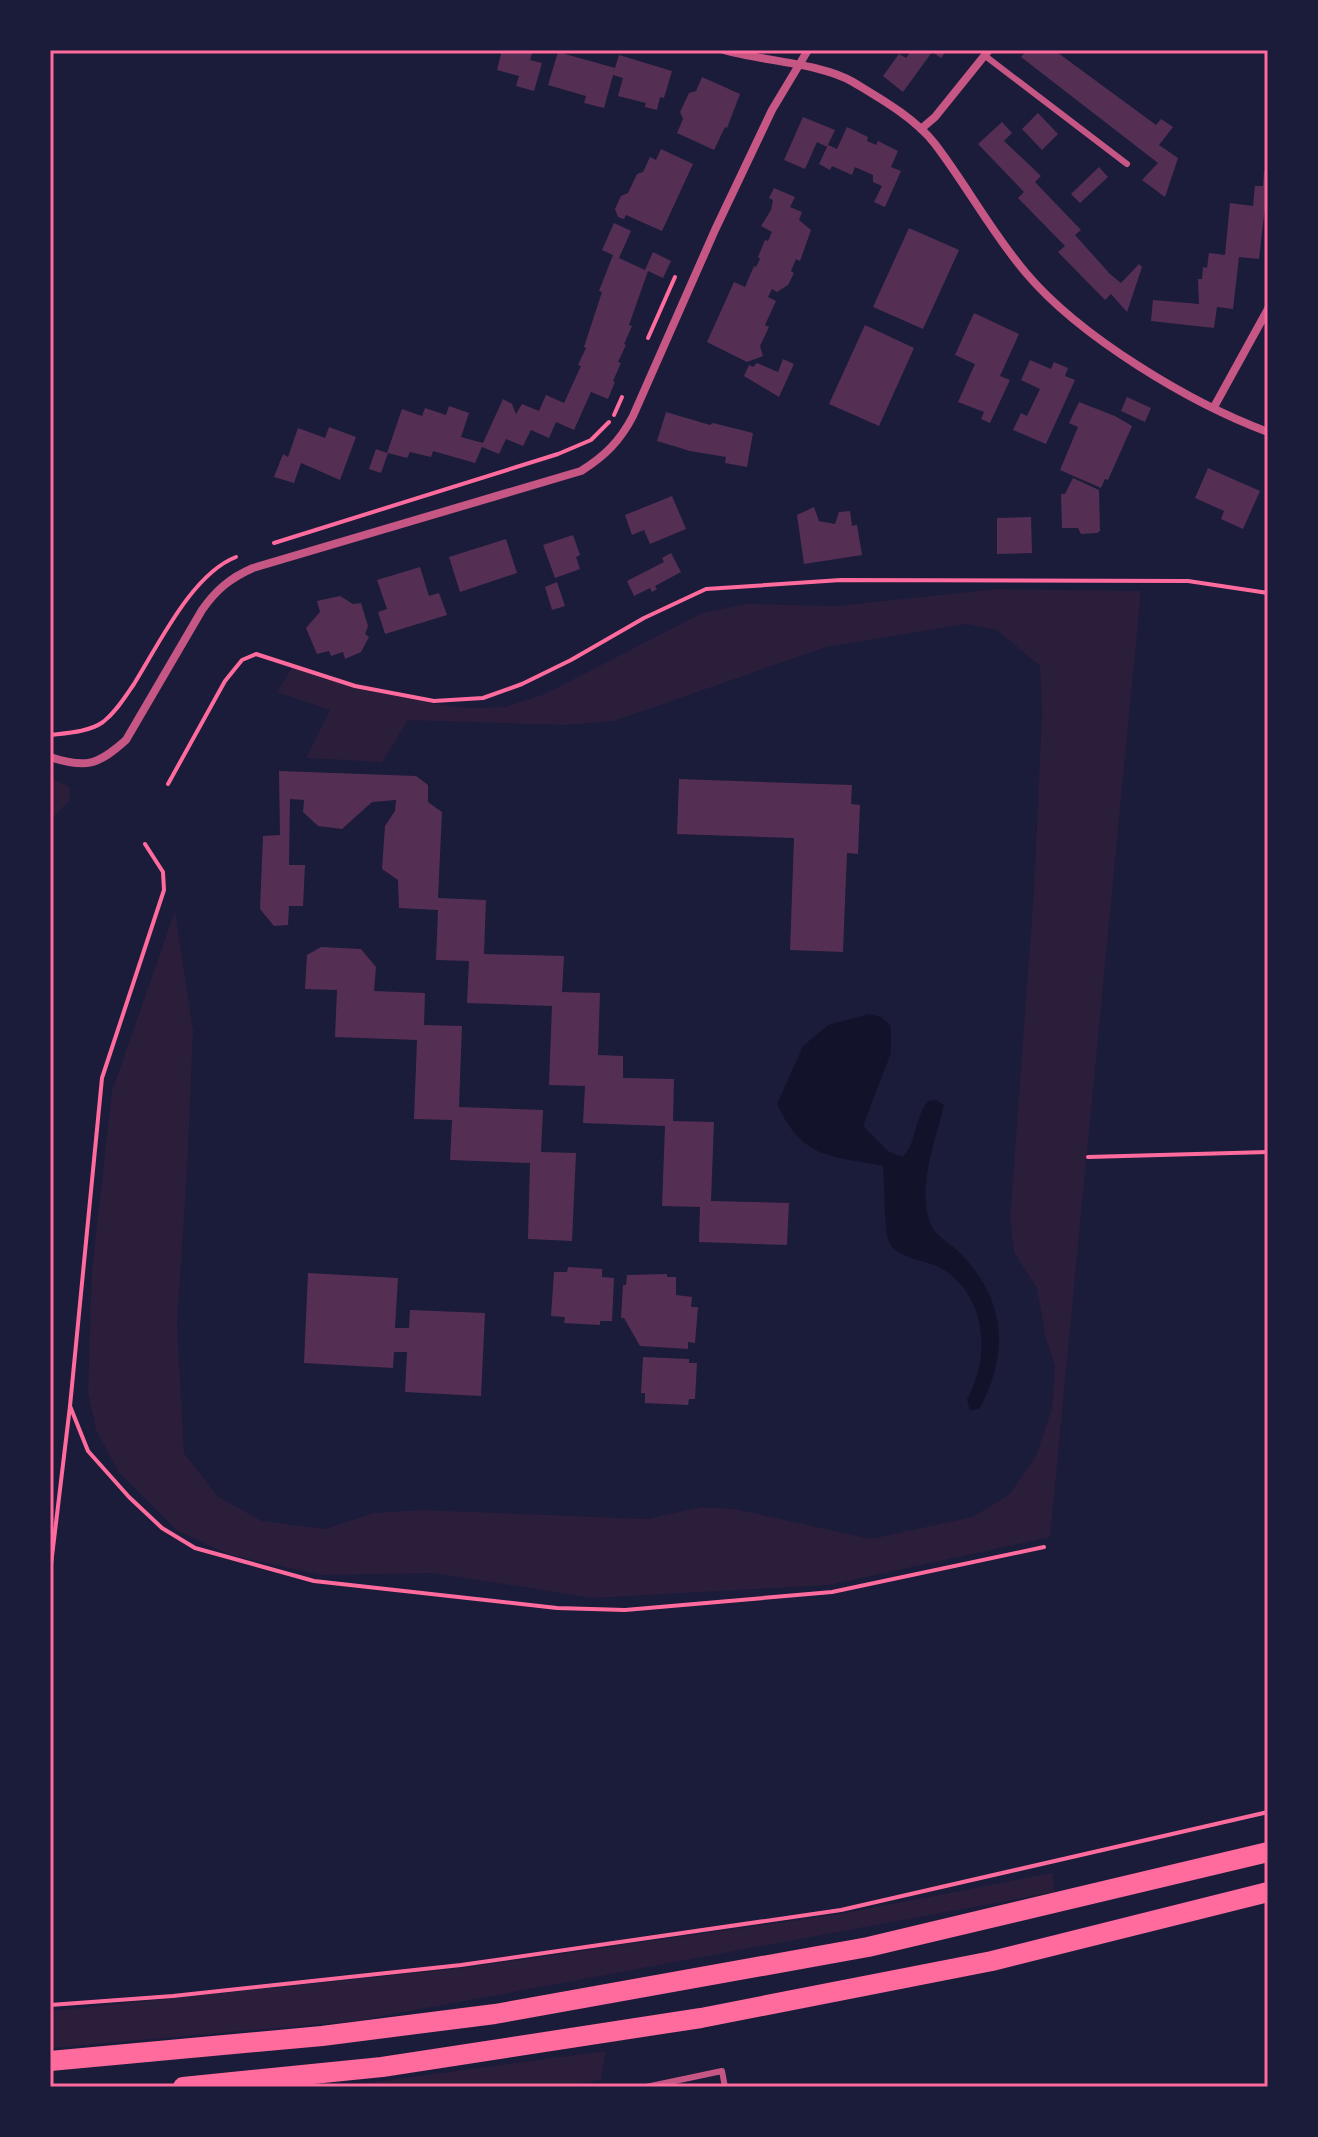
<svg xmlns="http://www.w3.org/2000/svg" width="1318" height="2137" font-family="Spectral,serif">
<rect width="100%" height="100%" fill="#1b1b3a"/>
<g fill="#2a1e3b">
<polygon points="997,589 1141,591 1050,1537 829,1585 592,1598 433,1573 322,1575 230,1555 178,1531 118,1471 96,1430 88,1393 92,1269 112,1091 175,911 193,1031 187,1173 177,1323 184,1453 218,1497 262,1521 326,1529 374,1513 422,1510 647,1519 702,1507 735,1509 871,1539 972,1517 1009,1495 1036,1456 1052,1408 1055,1367 1045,1335 1037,1288 1014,1252 1010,1218 1034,890 1042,714 1040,666 997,630 966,624 826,647 614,721 564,725 408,720 382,762 306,758 330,710 277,692 293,666 435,704 465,708 505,707 545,694 702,613 747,604 836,606"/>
<polygon points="50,778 70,787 69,801 50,820"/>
<polygon points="1053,1873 1054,1892 356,2021 50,2048 50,2011 462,1968 840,1914"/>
<polygon points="606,2051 601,2080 561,2087 337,2087"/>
</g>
<path fill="#12122b" d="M 869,1014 L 881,1017 L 891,1026 L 891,1053 L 863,1126 L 889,1152 L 903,1157 C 918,1140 912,1123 928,1101 L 936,1100 L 944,1105 C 936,1139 918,1184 929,1220 C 934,1237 951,1243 962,1255 C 1006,1302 1009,1352 980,1408 L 970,1411 L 967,1399 C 991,1357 987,1296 941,1268 C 925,1259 896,1260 888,1240 C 884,1228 885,1182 883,1166 C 830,1155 803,1160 777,1104 L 803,1046 L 828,1025 Z"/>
<g fill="#542f53">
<polygon points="499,50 533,50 530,60 542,63 534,91 516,86 519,76 497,70 501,54"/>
<polygon points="912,50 947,50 941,58 932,52 903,92 883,76 899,54 906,58"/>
<polygon points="1027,50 1054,50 1156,125 1161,119 1173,127 1159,145 1178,158 1165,197 1142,180 1158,163 1021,57"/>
<polygon points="558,52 615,68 619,55 672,71 664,98 660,97 657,110 645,107 646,103 618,96 623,78 613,75 604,108 584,103 586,96 548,85"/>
<polygon points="702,77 740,94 727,128 725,127 714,150 677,133 683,119 680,112 689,93 696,91"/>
<polygon points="1038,113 1058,134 1042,150 1022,129"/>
<polygon points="803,117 835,130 827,147 817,142 805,169 784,160"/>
<polygon points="1002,122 1012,133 1004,141 1041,176 1035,182 1081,230 1075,235 1110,274 1121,283 1139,264 1142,267 1127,312 1111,294 1105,300 1058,252 1065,246 1018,198 1024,192 978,144"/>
<polygon points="847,127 868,137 867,141 876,145 878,141 898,151 891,167 901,171 885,207 874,202 882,186 873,182 873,175 855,167 852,175 832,166 830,170 819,164 828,145 837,149"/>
<polygon points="661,149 693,164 662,231 626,215 624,219 618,217 615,209 621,196 628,193 637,174 643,172 650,157 656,160"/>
<polygon points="1099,167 1108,177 1080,203 1071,194"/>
<polygon points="1264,171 1268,171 1268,208 1265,207 1259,259 1239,257 1233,309 1217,307 1214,328 1151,321 1153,300 1199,304 1198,279 1202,279 1203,267 1207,268 1209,253 1225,255 1230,203 1253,206 1255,186 1263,186"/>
<polygon points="774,188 795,197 790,207 802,212 799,220 811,230 800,261 796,259 791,271 794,273 788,285 777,292 772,289 768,297 776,301 765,325 769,327 760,346 763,356 747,362 707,342 734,282 745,287 754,266 756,267 760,259 758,257 765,240 768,241 772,232 761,226 771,210 773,200 769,198"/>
<polygon points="614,223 631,231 619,258 645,270 653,252 671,261 663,278 648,271 629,325 632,326 624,344 626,345 618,362 621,363 613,381 615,382 608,399 591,392 574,430 556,422 549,438 531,430 523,446 506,439 499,454 482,447 475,463 433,451 431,457 410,452 407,458 388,453 381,473 369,469 376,449 387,453 402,409 422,416 425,408 446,415 449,406 469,413 461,437 483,443 503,399 512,404 516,414 522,404 539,411 546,395 564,403 581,366 578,365 586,348 584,347 602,292 599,291 613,255 602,250"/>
<polygon points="909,228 959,250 923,329 873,307"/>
<polygon points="974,313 1019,334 1000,376 1010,380 990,423 981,419 984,412 958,402 975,364 955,355"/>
<polygon points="865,325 914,348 879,426 829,404"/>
<polygon points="783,359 794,364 779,397 744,376 749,365 753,367 757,363 778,372"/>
<polygon points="1030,360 1051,369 1054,362 1068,368 1065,376 1075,380 1046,444 1013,430 1021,413 1027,416 1040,389 1021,380"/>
<polygon points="1127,397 1151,408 1145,422 1121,411"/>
<polygon points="1079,402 1115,416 1132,426 1108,480 1105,479 1101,488 1060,470 1078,427 1069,423"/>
<polygon points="666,412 710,425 713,423 753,433 747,467 725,463 726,457 690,451 657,441"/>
<polygon points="329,427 356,437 340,480 301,463 294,483 274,477 283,454 288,457 298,428 325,438"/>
<polygon points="1208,468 1260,491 1243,529 1221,519 1224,511 1195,498"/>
<polygon points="1073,478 1099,490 1100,531 1097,533 1081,534 1078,528 1062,528 1061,494 1065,494"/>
<polygon points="672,496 686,529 650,544 644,530 632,535 625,515"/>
<polygon points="814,507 819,521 835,524 839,512 850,511 852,526 857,525 862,555 804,564 797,515"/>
<polygon points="1031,517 1032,553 997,554 997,518"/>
<polygon points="573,535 580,555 576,557 580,569 555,578 543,545"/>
<polygon points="506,539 517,573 460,592 449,557"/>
<polygon points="671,553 681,572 655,586 657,589 652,592 650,588 634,596 627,581 664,562 662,558"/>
<polygon points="420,567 429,596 439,593 447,615 385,634 378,612 387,609 377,580"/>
<polygon points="557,582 565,606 552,610 545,587"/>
<polygon points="340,596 353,604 361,603 368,626 365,634 369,637 361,652 345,659 343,652 331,656 329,651 317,654 306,628 320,612 317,601"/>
<polygon points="279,771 416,776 428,785 428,802 442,812 438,898 486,900 484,954 564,956 562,992 600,993 598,1055 623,1056 623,1078 674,1079 673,1121 714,1122 711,1201 789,1203 787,1245 699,1242 700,1207 662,1206 665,1126 583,1123 585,1086 549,1085 552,1006 467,1003 469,961 436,960 438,910 399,908 398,880 382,869 385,826 395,811 396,800 372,802 342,829 318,826 303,812 304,800 290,799 289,865 305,865 303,906 289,906 288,925 274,926 260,909 263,836 280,835"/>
<polygon points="679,779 852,785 851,804 860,805 858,854 847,853 843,952 790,950 794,838 677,834"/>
<polygon points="321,947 361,949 376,967 374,991 425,993 424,1025 462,1026 459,1107 543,1110 541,1152 576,1153 572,1241 528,1239 530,1163 450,1160 452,1120 414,1119 417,1040 335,1037 337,990 305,989 307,955"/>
<polygon points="568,1267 602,1269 602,1277 614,1278 612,1321 600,1321 600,1325 564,1323 565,1317 551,1316 554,1272 567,1272"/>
<polygon points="308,1273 398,1278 395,1328 409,1328 410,1310 485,1313 481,1396 405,1392 407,1352 394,1352 393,1368 304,1363"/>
<polygon points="667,1274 667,1277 676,1277 676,1295 692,1297 691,1307 698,1307 695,1343 688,1342 688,1349 640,1346 624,1318 621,1318 623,1285 626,1285 627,1275"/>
<polygon points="643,1357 689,1359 689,1363 697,1363 695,1399 689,1399 688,1405 645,1403 645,1393 641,1393"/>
</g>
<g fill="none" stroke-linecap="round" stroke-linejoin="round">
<g stroke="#ff6b9d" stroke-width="4">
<polyline points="648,338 675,277"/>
<polyline points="614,415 622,397"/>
<polyline points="274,543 558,454 591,440 609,422"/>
<path d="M 50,735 C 67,733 89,732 103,722 C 116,712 125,697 134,684 C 159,644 192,574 236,557"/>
<polyline points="168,784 225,681 242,660 256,654 355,686 434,701 483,698 522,684 571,660 644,618 706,589 841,580 1188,581 1268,593"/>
<polyline points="1088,1157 1268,1152"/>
<polyline points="70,1406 88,1451 129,1497 162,1528 195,1548 314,1581 557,1608 625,1610 832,1592 1044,1547"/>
<polyline points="50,1573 70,1406 102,1078 164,890 163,872 145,844"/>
<polyline points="50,2005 173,1996 461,1965 841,1910 1268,1812"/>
</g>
<g stroke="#c65784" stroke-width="6">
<polyline points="984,55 1127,164"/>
<polyline points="646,2087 722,2071 725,2087"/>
</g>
<g stroke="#c65784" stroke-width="8">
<path d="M 724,50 C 761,61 821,63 853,82 C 881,99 915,118 935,144 C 967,186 992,233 1026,273 C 1080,337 1190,403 1268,432"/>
<polyline points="921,129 935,117 989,50"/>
<polyline points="1214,407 1268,309"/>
<path d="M 50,757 C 86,769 98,765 126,740 L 202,610 C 216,590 230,578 253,568 L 581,471 C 605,456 620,441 633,416 L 715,230 L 772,110 L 808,50"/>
</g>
<g stroke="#ff6b9d" stroke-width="20">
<polyline points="50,2061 322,2036 495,2014 868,1947 1268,1852"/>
<polyline points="183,2087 382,2067 701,2018 992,1961 1268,1892"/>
</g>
</g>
<rect width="1318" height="2137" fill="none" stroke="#1b1b3a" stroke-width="104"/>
<rect x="52" y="52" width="1214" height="2033" fill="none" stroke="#ff6b9d" stroke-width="3"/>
</svg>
